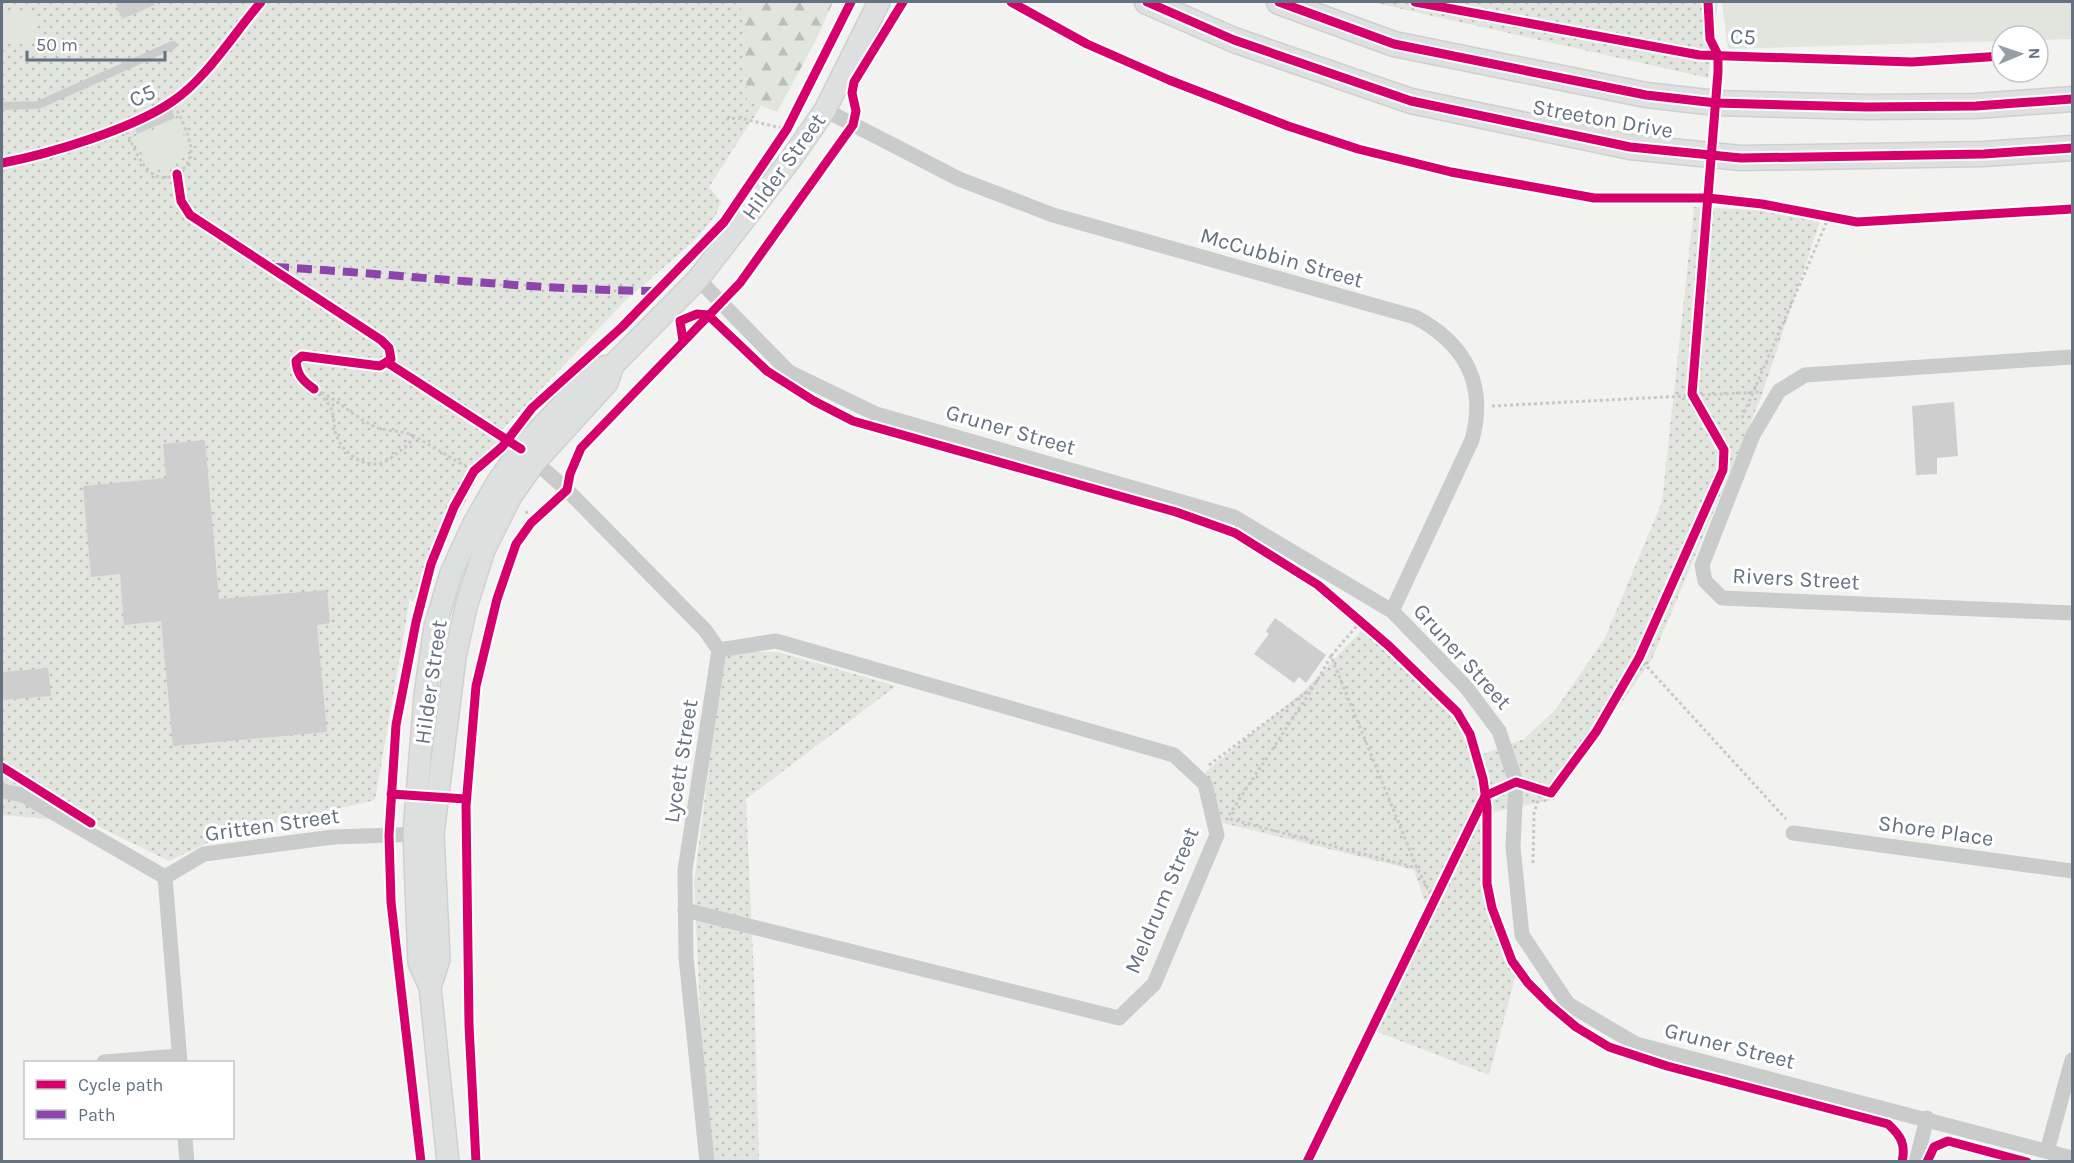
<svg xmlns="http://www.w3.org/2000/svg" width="2074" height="1163" font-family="Karla,sans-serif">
<defs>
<pattern id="green-dots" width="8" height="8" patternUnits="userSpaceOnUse" patternTransform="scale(1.5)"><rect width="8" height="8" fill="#e2e5de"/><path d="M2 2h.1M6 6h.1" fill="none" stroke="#bbbeb9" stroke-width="1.8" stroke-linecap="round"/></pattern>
<pattern id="forest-firs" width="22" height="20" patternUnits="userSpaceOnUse" patternTransform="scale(1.5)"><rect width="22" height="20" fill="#e2e5de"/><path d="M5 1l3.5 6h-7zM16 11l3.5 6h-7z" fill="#bbbeb9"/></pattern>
</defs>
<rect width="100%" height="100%" fill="#f2f3f0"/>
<g fill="url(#green-dots)">
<polygon points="2,2 817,2 786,67 709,187 721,202 716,215 693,242 626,300 504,428 413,602 410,598 375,800 227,834 169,861 91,823 2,815"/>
<polygon points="1371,2 1718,2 1708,78"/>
<path d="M 1694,207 L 1758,210 L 1820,222 L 1760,400 L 1652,659 L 1554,800 L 1482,814 C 1481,875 1485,921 1516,975 L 1489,1075 L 1375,1031 L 1431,920 L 1414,870 L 1223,823 L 1205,772 L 1303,692 L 1363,629 L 1457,722 L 1475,757 L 1524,739 L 1556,709 L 1605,638 L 1662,502 Z"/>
<polygon points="724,652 778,652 896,686 746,799 754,977 759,1161 707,1162 694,882"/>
</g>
<polygon fill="url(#forest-firs)" points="736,2 833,2 816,40 777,112 747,100 744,13"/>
<g fill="#e2e5de">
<polygon points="1722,2 2072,2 2072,39 2038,40 2038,36 2002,36 2002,41 1728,49"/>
<polygon points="35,12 36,43 2,44 2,14"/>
<path d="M 177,119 L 186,141 L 182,159 C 172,169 159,170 147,164 L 134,138 Z"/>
</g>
<g fill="#cdcecd">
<polygon points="115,2 153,2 155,5 122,19"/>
<polygon points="171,109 175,118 137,134 133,125"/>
<polygon points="1954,402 1958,456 1937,458 1937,474 1916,475 1912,406"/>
<polygon points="205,440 219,599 327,590 330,623 317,625 327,732 173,746 161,621 124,625 120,574 91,577 83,486 166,478 163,444"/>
<polygon points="1275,618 1326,655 1306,683 1299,677 1294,683 1254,654 1269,634 1266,631"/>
<polygon points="48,668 51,696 2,700 2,672"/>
</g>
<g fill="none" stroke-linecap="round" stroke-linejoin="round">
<g stroke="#cfd0d0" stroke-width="24">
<g id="secondary">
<polyline points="430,987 439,959 433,834 455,657 466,607 484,550 511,496 535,462 607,383 613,365 698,279 791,159 825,110 879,2"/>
<polyline points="448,1162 430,987 419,963 414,833 425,695 435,627 451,573 474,523 497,483 521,449 596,369 613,365"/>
</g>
</g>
<g stroke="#cfd0d0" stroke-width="27">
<g id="primary">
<polyline points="1147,2 1234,40 1411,101 1630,147 1741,158 1984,154 2072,148"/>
<polyline points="1279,2 1394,44 1646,95 1716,103 1867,107 1976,106 2072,99"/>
</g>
</g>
<g stroke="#c8c8c8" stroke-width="3" stroke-dasharray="3 3" stroke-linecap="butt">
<polyline points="1708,2 1710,39 1718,55"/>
<polyline points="726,119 740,118 789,130"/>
<path d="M 124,126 C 134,147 150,197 182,170 C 187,166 192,157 191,150 C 190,134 179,116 173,101"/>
<polyline points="1492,406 1761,392"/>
<polyline points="1742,418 1828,219"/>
<path d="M 414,436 C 406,449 401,449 391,458 C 372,474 342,455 336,434 C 333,425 335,415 330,406 C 326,400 319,394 314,389 C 337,398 355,419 378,428 C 390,432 402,430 414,436 L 474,471 L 479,473"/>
<polyline points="526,511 531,523"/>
<polyline points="1331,656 1361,621"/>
<polyline points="1639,658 1786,819"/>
<polyline points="1209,765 1312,688"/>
<polyline points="1229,815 1314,686 1331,656 1417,868 1434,900"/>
<polyline points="1230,819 1417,868"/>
<polyline points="1533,863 1534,813 1542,789"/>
</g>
<polyline stroke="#cacbcb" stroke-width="8" points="2,106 38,105 173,45"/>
<g stroke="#cacbcb" stroke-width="15">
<path d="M 825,110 L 959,179 L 1053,215 L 1415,317 C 1466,344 1487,385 1472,440 L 1392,611"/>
<polyline points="698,279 789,372 876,414 1234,517 1392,611 1466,687 1499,731 1516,782 1513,847 1522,935 1568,1004 1636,1044 2072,1158"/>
<polyline points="2072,357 1805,375 1779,391 1753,435 1702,565 1705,581 1722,598 2072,613"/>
<polyline points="530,457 567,490 705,630 719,650 685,870 686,957 707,1162"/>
<polyline points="2,791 23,795 165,877"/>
<polyline points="1793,833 2072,871"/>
<polyline points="685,910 1119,1018 1154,984 1217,835 1205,784 1174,755 776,641 719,650"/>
<polyline points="104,1062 179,1056"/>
<polyline points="180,1062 165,877 204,854 333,837 424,834"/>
<polyline points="185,1138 187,1162"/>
<polyline points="2047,1151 2072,1060"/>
<polyline points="1916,1162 1927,1118"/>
</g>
<use href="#secondary" stroke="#dedfdf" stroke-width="21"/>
<use href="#primary" stroke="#dedfdf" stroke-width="24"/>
<path stroke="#8e44ad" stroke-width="8" stroke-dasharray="15 8" stroke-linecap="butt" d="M 274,267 C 402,274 529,290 657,291"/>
<g stroke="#fff" stroke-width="13">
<g id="cycleway">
<polyline points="1011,2 1087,44 1169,80 1288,126 1358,149 1451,172 1594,198 1708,198 1762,204 1857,222 2072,209"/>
<polyline points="1147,2 1234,40 1411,101 1630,147 1741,158 1984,154 2072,148"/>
<polyline points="1279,2 1394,44 1646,95 1716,103 1867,107 1976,106 2072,99"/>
<polyline points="1415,2 1699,55 1912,62 2002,56"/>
<path d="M 2,163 C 49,154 133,129 173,101 C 206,79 235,32 261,2"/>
<path d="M 177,174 L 181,201 L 190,215 L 381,340 L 389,348 L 391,359 L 380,366 L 302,356 L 296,361 C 297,375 303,381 314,389"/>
<path d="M 683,341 L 680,321 L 697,314 L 708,315 L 767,371 L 814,401 L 853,421 L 1176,512 L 1235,533 L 1318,585 L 1389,646 L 1457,712 L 1470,734 L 1483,779 L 1487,807 L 1487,884 L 1492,908 L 1512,961 L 1528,983 L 1550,1005 L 1576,1027 L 1609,1047 L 1667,1066 L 1888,1124 C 1901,1136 1906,1144 1902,1162"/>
<polyline points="388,363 521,449"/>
<polyline points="2,767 91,823"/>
<polyline points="391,794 466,799"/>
<polyline points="421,1162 391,902 389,835 396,725 416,622 431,564 454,507 474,471 502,447 532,408 622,327 724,222 787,129 851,2"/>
<polyline points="476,1162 469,1025 466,806 476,686 497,599 516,544 531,523 567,490 570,474 581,448 740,283 853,125 856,111 852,93 854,82 903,2"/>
<polyline points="1307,1162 1485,796 1516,782 1551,793 1596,732 1639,658 1723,470 1724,450 1692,394 1718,72 1718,55 1710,39 1708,2"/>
<polyline points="1927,1162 1934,1147 1948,1141 2027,1162"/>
</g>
</g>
<use href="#cycleway" stroke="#d6006c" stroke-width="9"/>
</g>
<g text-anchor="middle" stroke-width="6" stroke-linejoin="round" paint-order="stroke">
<g font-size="22" fill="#637180" stroke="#fff">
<text transform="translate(1743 36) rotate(2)" y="8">C5</text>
<text transform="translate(142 95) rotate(-26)" y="8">C5</text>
<text transform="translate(1603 118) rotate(10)" y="8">Streeton Drive</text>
<text transform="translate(783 166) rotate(-54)" y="8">Hilder Street</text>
<text transform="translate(1282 257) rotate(16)" y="8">McCubbin Street</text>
<text transform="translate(1011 429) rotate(16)" y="8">Gruner Street</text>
<text transform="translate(1796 578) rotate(3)" y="8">Rivers Street</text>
<text transform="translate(1463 656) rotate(48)" y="8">Gruner Street</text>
<text transform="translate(430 682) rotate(-82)" y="8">Hilder Street</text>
<text transform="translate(680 761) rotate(-81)" y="8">Lycett Street</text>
<text transform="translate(272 824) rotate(-8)" y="8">Gritten Street</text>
<text transform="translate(1936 830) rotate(8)" y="8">Shore Place</text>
<text transform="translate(1161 900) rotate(-67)" y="8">Meldrum Street</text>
<text transform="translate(1730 1045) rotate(14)" y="8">Gruner Street</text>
</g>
</g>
<rect width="2074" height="1163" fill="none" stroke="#637180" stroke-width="6"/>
<rect x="24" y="1061" width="210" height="78" fill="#ffffff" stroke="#c1c6cc" stroke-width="1.5"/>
<rect x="36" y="1080" width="30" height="9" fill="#d6006c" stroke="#c1c6cc" stroke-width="1.5"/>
<text x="78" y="1091" font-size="18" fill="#637180">Cycle path</text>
<rect x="36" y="1110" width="30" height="9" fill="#8e44ad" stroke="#c1c6cc" stroke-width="1.5"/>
<text x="78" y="1121" font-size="18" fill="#637180">Path</text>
<g transform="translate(2020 54) rotate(88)"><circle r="28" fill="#ffffff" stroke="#c1c6cc" stroke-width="1.5"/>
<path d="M0-4.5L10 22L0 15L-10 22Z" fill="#959ea7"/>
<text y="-9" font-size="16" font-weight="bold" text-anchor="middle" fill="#637180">N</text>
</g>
<path d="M27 51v9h138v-9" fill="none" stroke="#637180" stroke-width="3"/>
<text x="36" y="51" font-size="18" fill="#637180" stroke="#ffffff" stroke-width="4.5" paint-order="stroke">50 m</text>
</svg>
